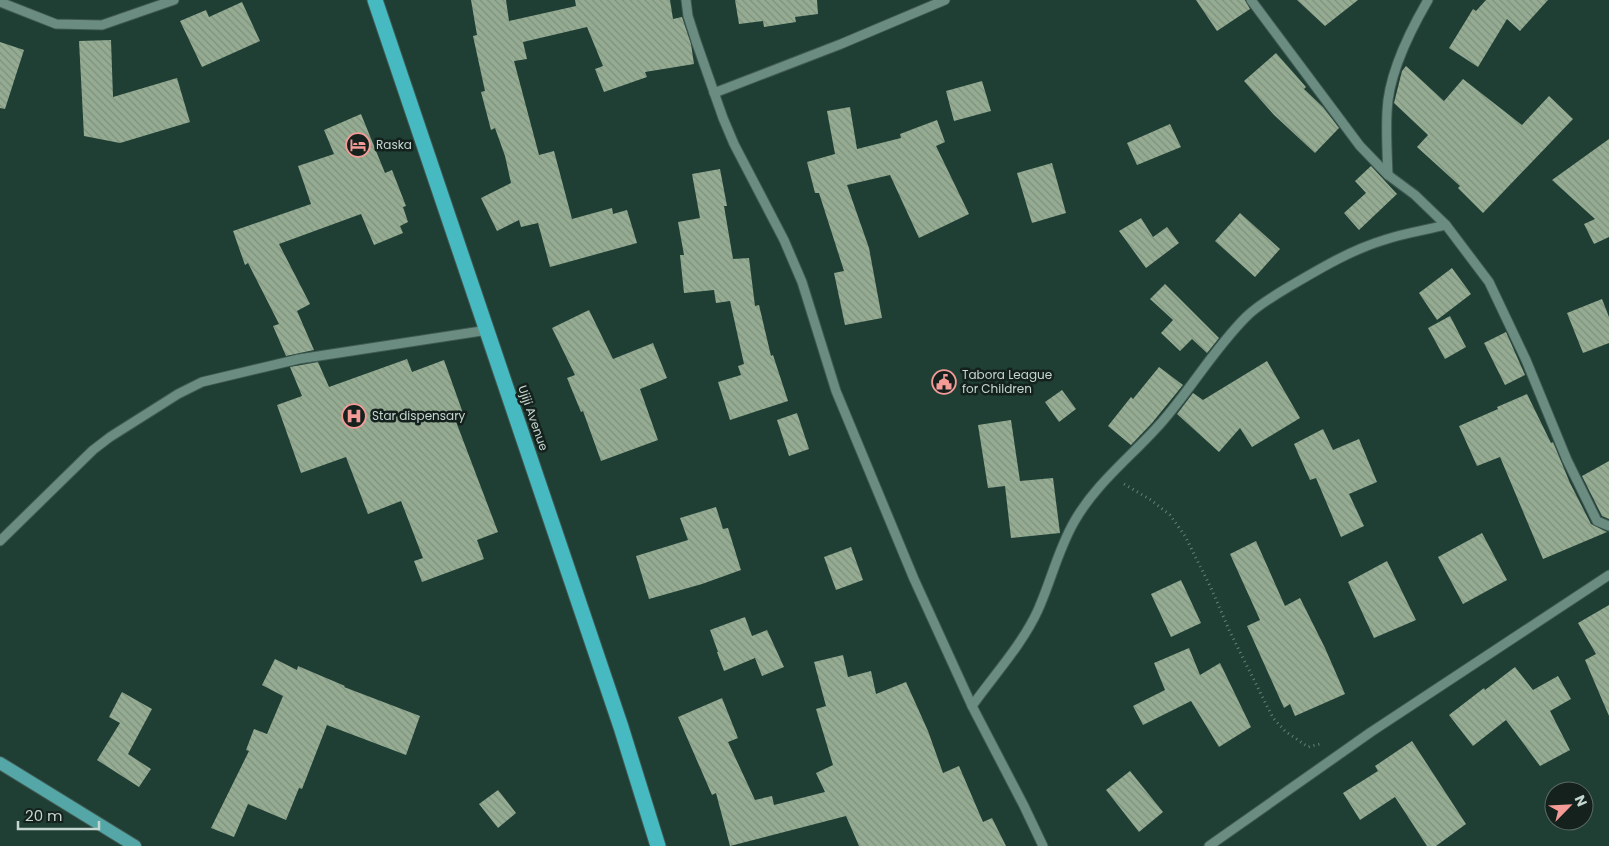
<svg xmlns="http://www.w3.org/2000/svg" width="1609" height="846" font-family="Poppins,sans-serif">
<defs>
<pattern id="building-back-hatch" width="6" height="6" patternUnits="userSpaceOnUse" patternTransform="scale(1.25)"><rect width="6" height="6" fill="#95ac93"/><path d="M-1 5l2 2M0 0l6 6M5-1l2 2" fill="none" stroke="#7e917e"/></pattern>
</defs>
<rect width="100%" height="100%" fill="#1f3e34"/>
<g fill="url(#building-back-hatch)">
<polygon points="471,0 506,0 509,21 576,6 575,0 670,0 673,19 682,17 691,44 694,64 645,72 647,77 604,92 595,69 603,66 587,27 523,42 527,59 514,61 539,155 554,151 572,219 612,208 613,214 627,210 637,243 550,267 538,223 521,227 519,220 497,231 481,198 511,183 505,156 495,128 491,130 481,92 485,91 473,36 477,35"/>
<polygon points="735,0 817,0 818,14 795,17 796,22 764,27 763,21 739,24"/>
<polygon points="1196,0 1245,0 1250,9 1217,31"/>
<polygon points="1297,0 1358,0 1325,26"/>
<polygon points="1486,0 1548,0 1520,31 1507,19 1478,67 1449,48 1473,9 1476,11"/>
<polygon points="242,2 260,41 202,67 180,21 206,10 209,17"/>
<polygon points="111,40 113,97 177,78 190,122 120,143 84,136 79,41"/>
<polygon points="0,42 24,50 5,109 0,108"/>
<polygon points="1276,53 1306,87 1304,89 1323,107 1339,128 1315,153 1274,115 1244,81"/>
<polygon points="1406,66 1444,101 1463,79 1522,125 1549,96 1573,119 1483,213 1458,188 1460,186 1417,147 1428,135 1394,103 1402,71"/>
<polygon points="982,81 991,111 954,121 946,91"/>
<polygon points="850,107 857,149 901,138 900,134 937,120 945,142 936,146 969,214 919,238 890,175 847,185 869,248 882,318 845,325 834,273 844,271 819,193 815,193 807,162 835,154 827,111"/>
<polygon points="361,114 385,173 392,170 406,206 403,207 408,222 400,226 403,233 374,245 361,214 279,244 310,304 297,311 314,350 286,356 273,326 279,324 248,263 245,265 233,231 311,204 298,166 334,154 324,130"/>
<polygon points="1170,124 1181,147 1137,165 1127,143"/>
<polygon points="1609,139 1609,237 1594,244 1584,224 1595,219 1552,180"/>
<polygon points="1052,163 1066,213 1032,223 1017,173"/>
<polygon points="1371,166 1397,194 1359,230 1344,213 1366,193 1355,181"/>
<polygon points="720,169 727,206 724,206 733,259 749,258 755,306 759,305 771,356 773,355 788,401 730,420 718,382 741,375 738,366 744,364 730,301 716,303 714,290 684,293 680,255 684,255 678,222 700,218 692,174"/>
<polygon points="1240,213 1280,249 1255,277 1215,241"/>
<polygon points="1141,218 1153,237 1167,227 1179,243 1146,268 1119,231"/>
<polygon points="1452,268 1471,294 1437,320 1419,293"/>
<polygon points="1165,284 1219,338 1207,353 1192,339 1180,351 1161,333 1173,320 1150,299"/>
<polygon points="1602,299 1609,317 1609,343 1583,353 1567,313"/>
<polygon points="589,310 613,359 653,343 667,378 640,389 658,440 601,461 583,411 581,412 567,378 575,375 552,328"/>
<polygon points="1450,316 1466,347 1445,359 1428,328"/>
<polygon points="1506,332 1525,375 1505,385 1484,343"/>
<polygon points="407,359 412,372 444,360 464,416 455,419 498,532 477,540 484,559 422,582 414,561 423,558 401,501 368,514 346,457 301,473 277,405 302,396 290,367 318,362 329,387"/>
<polygon points="1267,361 1300,418 1252,447 1240,428 1219,452 1177,414 1193,393 1203,400"/>
<polygon points="1159,367 1183,385 1152,423 1131,445 1108,426 1131,397 1133,399"/>
<polygon points="1062,390 1076,409 1059,422 1045,402"/>
<polygon points="1527,394 1551,443 1553,442 1570,483 1591,524 1607,532 1543,559 1500,457 1477,466 1459,426 1498,409 1497,407"/>
<polygon points="797,413 809,449 789,456 777,420"/>
<polygon points="1011,420 1020,481 1053,478 1060,533 1011,538 1005,486 988,488 978,425"/>
<polygon points="1323,429 1333,450 1359,439 1377,482 1349,494 1364,526 1341,537 1316,478 1310,480 1294,444"/>
<polygon points="1609,461 1609,519 1602,516 1582,476"/>
<polygon points="716,507 723,529 728,528 741,570 702,584 649,599 636,556 688,540 680,518"/>
<polygon points="1482,533 1507,580 1463,604 1438,557"/>
<polygon points="1256,541 1285,606 1300,598 1325,648 1345,694 1295,716 1290,704 1284,708 1247,626 1260,620 1230,554"/>
<polygon points="851,547 863,580 836,590 824,557"/>
<polygon points="1387,561 1416,620 1374,638 1348,582"/>
<polygon points="1181,580 1201,623 1171,637 1151,594"/>
<polygon points="1609,605 1609,716 1585,660 1596,654 1578,623"/>
<polygon points="745,617 752,636 767,630 784,667 762,676 755,658 724,671 717,652 718,652 710,630"/>
<polygon points="1189,648 1200,675 1220,663 1251,727 1219,747 1191,701 1143,725 1133,706 1165,690 1154,663"/>
<polygon points="843,655 848,677 871,671 876,694 906,682 928,731 943,773 959,766 983,822 992,818 1006,846 859,846 846,816 730,846 716,793 712,795 678,717 722,698 738,738 728,742 755,800 772,796 774,805 825,792 816,773 833,765 816,709 826,706 814,662"/>
<polygon points="275,659 297,670 298,666 345,686 344,687 420,716 406,755 327,725 302,789 299,788 286,820 248,804 234,837 211,828 249,751 246,750 254,729 267,734 283,696 262,685"/>
<polygon points="1515,667 1533,690 1558,676 1571,699 1550,711 1570,750 1540,766 1506,720 1473,746 1449,715 1484,688 1485,690"/>
<polygon points="122,692 152,709 128,754 151,769 139,787 97,760 120,723 109,717"/>
<polygon points="1412,741 1466,824 1436,846 1427,846 1395,797 1360,820 1343,793 1378,771 1375,766"/>
<polygon points="1130,771 1163,812 1139,832 1106,790"/>
<polygon points="498,790 516,813 498,828 479,804"/>
</g>
<g fill="none" stroke-linecap="round" stroke-linejoin="round">
<g stroke="#3f5952" stroke-width="11">
<g id="minor">
<polyline points="686,0 688,16 696,41 723,118 734,144 784,240 802,282 836,391 914,579 972,706 1024,806 1043,846"/>
<polyline points="1251,0 1360,146 1388,175 1415,195 1446,225 1489,282 1526,360 1567,460 1597,521 1609,526"/>
<polyline points="0,2 56,24 102,25 174,0"/>
<polyline points="714,93 841,44 945,0"/>
<path d="M 1388,175 C 1387,154 1386,133 1387,112 C 1388,76 1410,31 1428,0"/>
<polyline points="0,541 93,450 110,437 178,394 202,382 299,359 488,330"/>
<path d="M 972,706 C 994,675 1022,645 1038,610 C 1051,581 1058,550 1074,522 C 1096,483 1132,456 1161,423 C 1191,389 1214,349 1246,317 C 1259,304 1277,294 1292,285 C 1321,268 1351,250 1384,240 C 1404,233 1426,230 1446,225"/>
<polyline points="1209,846 1371,732 1609,575"/>
</g>
</g>
<g stroke="#3f5952" stroke-width="14">
<polyline id="major" points="0,763 135,846"/>
</g>
<g stroke="#3f5952" stroke-width="17">
<polyline id="highway" points="375,0 621,727 658,846"/>
</g>
<polyline stroke="#678078" stroke-width="3" stroke-dasharray="1 4" stroke-linecap="butt" points="1124,484 1151,500 1170,515 1185,536 1211,588 1230,632 1273,718 1285,731 1308,747 1320,744"/>
<use href="#minor" stroke="#6b8c80" stroke-width="9"/>
<use href="#major" stroke="#55a7a7" stroke-width="12"/>
<use href="#highway" stroke="#46b9c1" stroke-width="15"/>
</g>
<defs>
<g id="hotel-ring" transform="scale(1.25)"><circle r="9.5" fill="#14211d" stroke="#f59b97" stroke-width="1.5"/><path d="M-6-4.5h1.5V1H6V5H4.5V3h-9V5H-6ZM-4 0a1.8 1.8 0 1 1 3.6 0ZM.5 0V-2.5h3Q6-2.5 6 0Z" fill="#f59b97"/></g>
<g id="civic-ring" transform="scale(1.25)"><circle r="9.5" fill="#14211d" stroke="#f59b97" stroke-width="1.5"/><path d="M-.6-6.5H3V-4.5H.6V-3L4-1V1h2V6H-6V1h2V-1L-.6-3ZM-1.2 2.5V6h2.4V2.5Z" fill="#f59b97"/></g>
<g id="hospital-ring" transform="scale(1.25)"><circle r="9.5" fill="#14211d" stroke="#f59b97" stroke-width="1.5"/><path d="M-5-5h3v3.5h4V-5h3V5h-3V1.5h-4V5h-3Z" fill="#f59b97"/></g>
</defs>
<g fill-rule="evenodd">
<use href="#hotel-ring" x="358" y="145"/>
<use href="#civic-ring" x="944" y="382"/>
<use href="#hospital-ring" x="354" y="416"/>
</g>
<g text-anchor="middle" stroke-width="5" stroke-linejoin="round" paint-order="stroke">
<g font-size="12" fill="#c5d6d0" stroke="#14211d" text-anchor="start">
<text x="376" y="149">Raska</text>
<text x="962" y="379">Tabora League<tspan x="962" dy="14">for Children</tspan></text>
<text x="372" y="420">Star dispensary</text>
</g>
<g font-size="12" fill="#c5d6d0" stroke="#14211d">
<text transform="translate(533 418) rotate(71)" y="4">Ujiji Avenue</text>
</g>
</g>
<g transform="translate(1569 806) rotate(66)"><circle r="24" fill="#14211d" stroke="#5b6965"/>
<path d="M0-4L9 19L0 12L-9 19Z" fill="#f59b97"/>
<text y="-8" font-size="14" font-weight="bold" text-anchor="middle" fill="#c5d6d0">N</text>
</g>
<path d="M18 821v8h81v-8" fill="none" stroke="#c5d6d0" stroke-width="2.5"/>
<text x="25" y="821" font-size="15" fill="#c5d6d0" stroke="#14211d" stroke-width="4" paint-order="stroke">20 m</text>
</svg>
